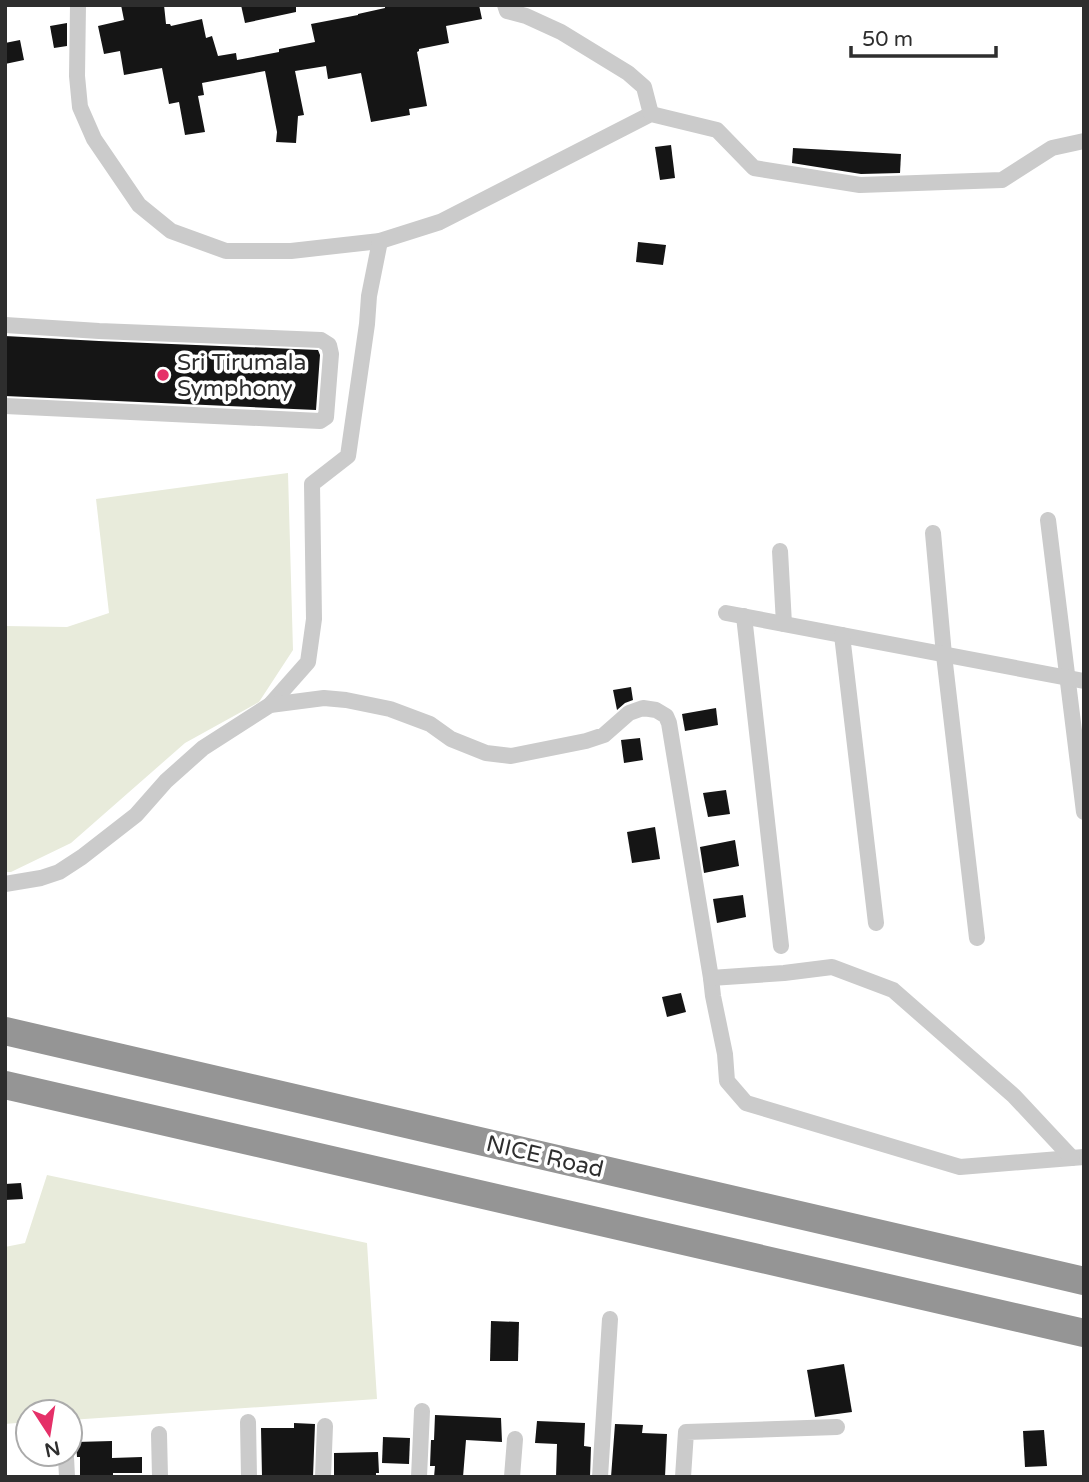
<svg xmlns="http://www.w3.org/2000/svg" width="1089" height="1482" font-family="'Varela Round',sans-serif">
<rect width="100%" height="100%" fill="#fff"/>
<g fill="#e8ebdb">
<polygon points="288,473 293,650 259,702 185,743 71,843 11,872 5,872 5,626 67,627 109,613 96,499"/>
<polygon points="47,1175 367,1243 377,1399 70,1420 70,1412 28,1412 28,1422 5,1424 5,1247 25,1243"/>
</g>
<g fill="#151515">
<polygon points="121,5 164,5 166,24 170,24 171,26 202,19 206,38 212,36 218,56 236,53 237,60 279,52 279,49 315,42 311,24 358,15 358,14 385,8 385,5 479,5 482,19 446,26 449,43 419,49 419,51 417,52 427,106 409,109 410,115 371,122 361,73 328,79 326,66 295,71 304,115 298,116 296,143 276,142 277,132 265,71 202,83 204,95 198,96 205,132 185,135 179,102 169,104 162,68 124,75 120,51 104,54 98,26 124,20"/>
<polygon points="241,5 296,5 296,12 245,23"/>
<polygon points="67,23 67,46 54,48 50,26"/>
<polygon points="20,40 24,60 5,64 5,43"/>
<polygon points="671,145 675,178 660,180 655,147"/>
<polygon points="793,148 901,154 900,173 861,174 792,163"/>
<polygon points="638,242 666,245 663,265 636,262"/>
<polygon points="5,336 99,341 318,350 320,355 316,410 5,396"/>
<polygon points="631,687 633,700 625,703 617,710 613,690"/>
<polygon points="716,708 718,725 685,731 682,714"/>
<polygon points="640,738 643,760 624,763 621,740"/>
<polygon points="726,790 730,814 708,817 703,793"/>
<polygon points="655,827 660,859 632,863 627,832"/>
<polygon points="735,840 739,866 704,873 700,847"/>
<polygon points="743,895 746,917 717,923 713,899"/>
<polygon points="681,993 686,1012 667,1017 662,997"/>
<polygon points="21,1183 23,1199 5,1200 5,1184"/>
<polygon points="491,1321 519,1322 518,1361 490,1361"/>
<polygon points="844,1364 852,1412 815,1417 807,1370"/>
<polygon points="435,1415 501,1418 502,1442 466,1440 463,1477 434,1477 435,1466 430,1466 431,1440 434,1440"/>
<polygon points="537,1421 585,1423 584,1446 591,1447 590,1477 556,1477 557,1444 535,1443"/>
<polygon points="294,1423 315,1424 313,1477 262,1477 261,1428 294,1428"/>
<polygon points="615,1424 643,1425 642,1433 667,1434 665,1477 611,1477"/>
<polygon points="1044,1430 1047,1466 1025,1467 1023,1431"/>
<polygon points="383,1437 410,1438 409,1464 382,1463"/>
<polygon points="112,1441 112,1458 142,1457 142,1473 113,1473 113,1477 80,1477 80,1457 77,1457 76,1442"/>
<polygon points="378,1452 379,1473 376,1473 376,1477 334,1477 334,1453"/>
</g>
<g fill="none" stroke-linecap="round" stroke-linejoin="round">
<g stroke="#cbcbcb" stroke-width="16">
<polyline points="78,5 77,76 80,107 94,139 139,205 171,231 226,251 291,251 380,241 440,222 651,114 717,130 754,168 860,185 1002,180 1052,148 1084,141"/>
<polyline points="505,5 507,11 526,16 561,32 628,73 644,87 651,114"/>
<polyline points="5,325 99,331 321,340 329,345 331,354 326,417 320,421 5,406"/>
<polyline points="1048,520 1084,812"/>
<polyline points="933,533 944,655 977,938"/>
<polyline points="780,551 784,624"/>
<polyline points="726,613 1084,681"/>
<polyline points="744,616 781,946"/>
<polyline points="842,635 876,923"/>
<polyline points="270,705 308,662 314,619 312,484 348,456 367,324 369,296 380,241"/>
<polyline points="5,884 41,878 59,872 82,857 136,815 166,781 203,748 270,705 324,698 346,700 390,709 430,724 451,739 486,753 511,756 586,741 604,735 629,713 643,708 656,710 666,716 669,723 711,978 713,996 725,1054 727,1081 746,1103 960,1167 1084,1157"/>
<polyline points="711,978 784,973 832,967 893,990 1014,1096 1072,1158"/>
<polyline points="248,1422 249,1477"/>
<polyline points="159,1434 160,1477"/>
<polyline points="66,1457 67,1477"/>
<polyline points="323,1477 325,1426"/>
<polyline points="419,1477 422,1411"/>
<polyline points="512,1477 515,1439"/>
<polyline points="600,1477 610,1319"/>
<polyline points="683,1477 686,1432 837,1427"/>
</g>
<g stroke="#959595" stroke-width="28">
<polyline points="5,1031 1084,1281"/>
<polyline points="5,1085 1084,1333"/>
</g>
</g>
<circle fill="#e53068" stroke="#fff" stroke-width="2.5" cx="163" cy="375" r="7"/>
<g text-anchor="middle" stroke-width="7" stroke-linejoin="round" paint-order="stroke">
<g font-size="23" fill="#2e2e2e" stroke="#fff" text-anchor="start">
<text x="177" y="370">Sri Tirumala<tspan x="177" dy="26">Symphony</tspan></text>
</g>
<g font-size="23" fill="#2e2e2e" stroke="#fff">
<text transform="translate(545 1156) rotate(13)" y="8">NICE Road</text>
</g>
</g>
<rect width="1089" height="1482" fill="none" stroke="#2e2e2e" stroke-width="14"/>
<g transform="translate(49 1433) rotate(168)"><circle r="33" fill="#ffffff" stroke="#ababab" stroke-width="2"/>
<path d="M0-5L12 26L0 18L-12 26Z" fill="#e53068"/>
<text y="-10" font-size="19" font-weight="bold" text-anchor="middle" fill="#2e2e2e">N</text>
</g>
<path d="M851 46v10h145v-10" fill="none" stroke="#2e2e2e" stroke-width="3.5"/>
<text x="862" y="46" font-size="21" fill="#2e2e2e" stroke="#ffffff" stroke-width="5" paint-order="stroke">50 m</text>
</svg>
